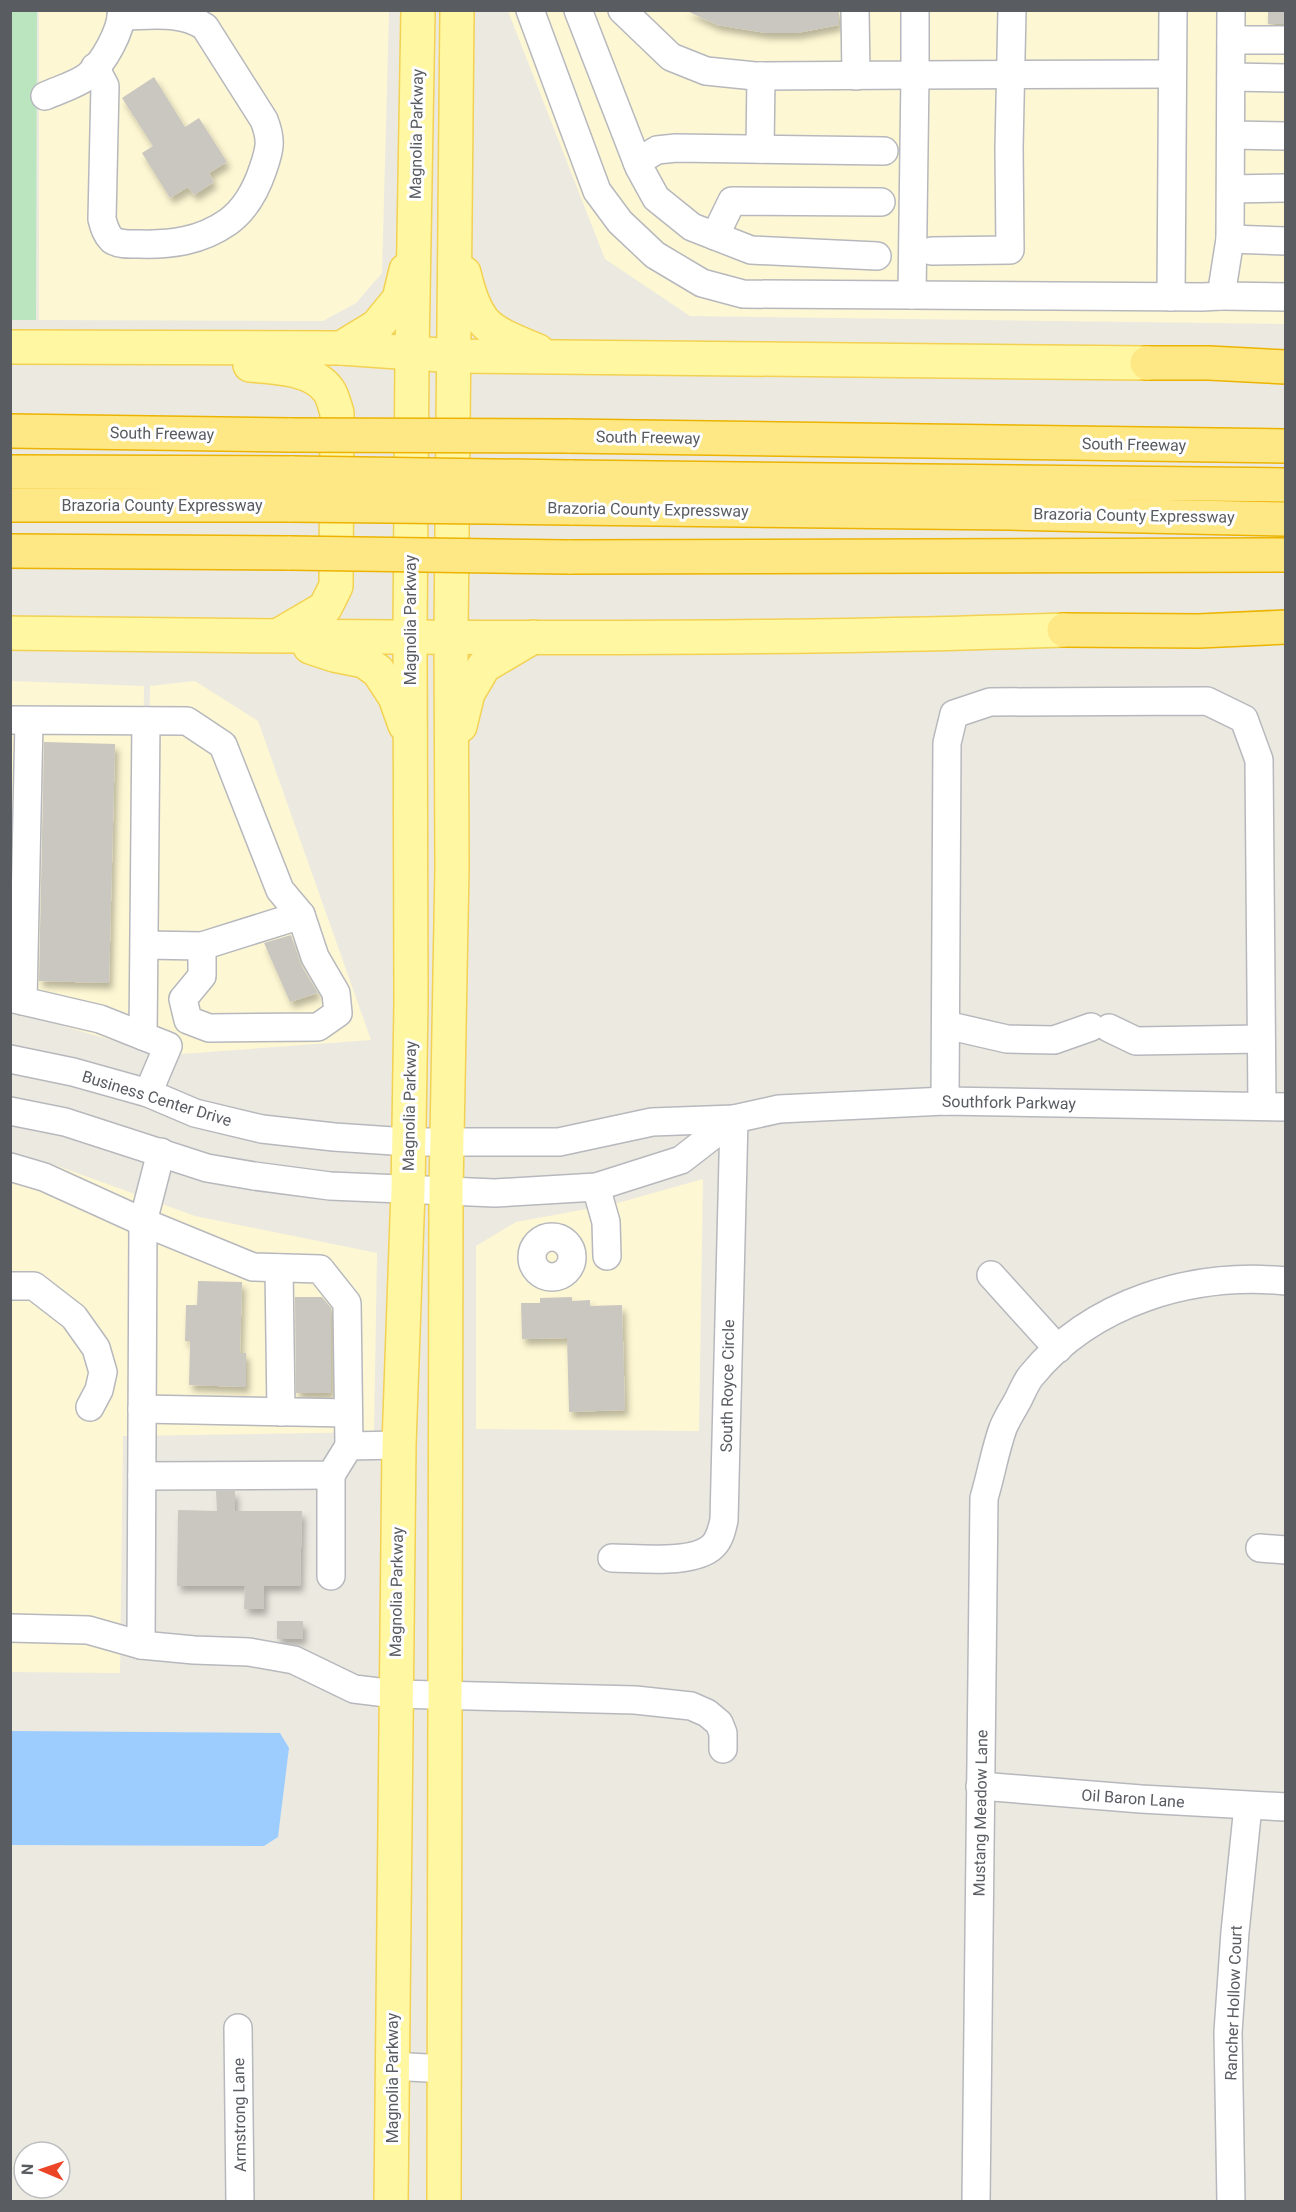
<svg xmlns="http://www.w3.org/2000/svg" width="1296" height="2212" font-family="Roboto,sans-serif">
<defs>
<filter id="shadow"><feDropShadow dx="3.5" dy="6" stdDeviation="3" flood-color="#0004"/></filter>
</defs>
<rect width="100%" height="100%" fill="#eceae0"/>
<g fill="#fef7d3">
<polygon points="39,11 389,11 382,273 356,303 323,321 39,320"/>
<polygon points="508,11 1285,11 1285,324 690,316 605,259"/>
<polygon points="11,681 144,686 139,1048 35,1018 11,1012"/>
<polygon points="195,681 258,721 371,1040 181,1054 147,1050 150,686"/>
<polygon points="10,1152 55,1165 195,1216 377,1253 374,1432 123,1436 120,1673 11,1672"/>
<polygon points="703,1179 699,1431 476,1429 476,1246 516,1222 614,1204"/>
</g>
<polygon fill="#bbe5be" points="11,11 37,11 36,320 11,320"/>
<polygon fill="#9dcdff" points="11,1731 280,1733 289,1748 278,1837 264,1846 11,1845"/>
<g fill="#c9c7bf" filter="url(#shadow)">
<polygon points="685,10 839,10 839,25 797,33 766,33 717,25"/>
<rect x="1268" y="10" width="18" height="14"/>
<polygon points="154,77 185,127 199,118 227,162 209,173 214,182 194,195 188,187 170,198 142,153 153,146 122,98"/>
<polygon points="44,742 115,744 109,983 39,981"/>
<polygon points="291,935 301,965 318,993 290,1002 264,943"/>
<polygon points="198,1281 242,1282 240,1353 246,1353 246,1387 189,1385 190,1341 185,1341 186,1305 197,1305"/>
<polygon points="295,1297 322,1297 331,1308 331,1393 296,1393"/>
<polygon points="572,1297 572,1301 590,1300 590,1306 622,1305 625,1410 569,1412 567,1338 522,1339 521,1303 540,1303 540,1298"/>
<polygon points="216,1491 235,1491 235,1511 302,1511 300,1586 264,1586 264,1609 244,1609 245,1586 177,1586 178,1510 217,1511"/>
<rect x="277" y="1621" width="26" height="18"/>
</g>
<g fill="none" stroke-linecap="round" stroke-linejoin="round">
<g stroke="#b6b8bd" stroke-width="30">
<g id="minor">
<polyline points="530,10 597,191 620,222 655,255 702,283 743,294 1202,297 1221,296 1230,239 1231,10"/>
<polyline points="578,10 639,167 656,198 692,227 751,250 877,256"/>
<polyline points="622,10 671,57 706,71 755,76 915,75 915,10"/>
<polyline points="855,10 856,76"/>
<polyline points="1231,40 1286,40"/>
<path d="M 95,67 L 105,86 L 102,219 C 104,227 106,234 112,240 C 120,245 130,244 139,244 C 171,245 201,241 228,222 C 246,209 256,190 263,169 C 270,149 272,140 264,120 L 205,27 C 182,10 149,16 121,16"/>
<polyline points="1231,77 1286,78"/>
<path d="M 45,96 C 58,90 76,85 88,76 C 104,62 121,32 122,10"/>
<polyline points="1231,135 1286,136"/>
<polyline points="760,149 761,76"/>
<polyline points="637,162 657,150 676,148 884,151"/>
<polyline points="1231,189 1286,188"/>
<polyline points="715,236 732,201 881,202"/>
<polyline points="1230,239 1286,241"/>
<polyline points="932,251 1010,250 1009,148 1012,10"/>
<polyline points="912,295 915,75 1172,74"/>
<polyline points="1221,296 1286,297"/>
<polyline points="1171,297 1173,10"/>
<polyline points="10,720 187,721 223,745 280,890 301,915 315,957 336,993 338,1013 318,1027 209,1028 188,1020 183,999 202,976 202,946"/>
<polyline points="145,945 202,946 301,915"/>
<polyline points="10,998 100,1019 168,1046 148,1093"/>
<polyline points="23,1001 29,721"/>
<polyline points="946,1025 1007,1039 1054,1040 1091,1027"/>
<polyline points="1109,1028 1136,1041 1261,1039"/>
<polyline points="143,1036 146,721"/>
<polyline points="10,1059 73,1072 148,1093 195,1113 262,1129 334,1137 408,1142 559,1142 652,1122 734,1119 779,1109 945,1101 1286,1107"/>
<polyline points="945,1101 947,743 954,714 990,702 1207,701 1244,719 1259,760 1262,1106"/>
<polyline points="10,1111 65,1122 207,1168 254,1176 330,1186 495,1193 596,1187 681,1160 734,1119"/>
<polyline points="10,1167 44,1177 143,1222 253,1267 320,1269 347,1303 349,1446"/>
<polyline points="596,1187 606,1222 607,1256"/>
<circle cx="552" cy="1257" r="20"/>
<polyline points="279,1268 281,1412"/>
<polyline points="991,1275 1058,1349"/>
<polyline points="10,1286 34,1286 74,1317 96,1348 103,1372 99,1390 90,1407"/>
<polyline points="142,1409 348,1413"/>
<polyline points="142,1476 331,1475 349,1446 399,1445"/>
<polyline points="1260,1548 1286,1550"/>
<path d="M 612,1558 C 638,1558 694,1565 713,1546 C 720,1539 722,1529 724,1520 L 734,1119"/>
<polyline points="331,1576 331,1475"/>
<polyline points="10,1628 88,1630 141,1645 194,1650 249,1652 294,1660 354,1689 395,1694 635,1700 691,1706 707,1713 719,1723 723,1733 723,1749"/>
<polyline points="141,1645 143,1222 161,1152"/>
<polyline points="980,1786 1141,1799 1286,1807"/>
<polyline points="238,2028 240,2202"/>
<polyline points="392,2066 444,2069"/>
<path d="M 976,2202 L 984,1498 C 991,1475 995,1450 1003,1428 C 1007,1418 1013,1409 1018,1400 C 1022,1392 1026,1382 1031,1376 C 1092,1301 1193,1272 1286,1281"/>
<polyline points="1231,2202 1228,2032 1235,1932 1248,1806"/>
</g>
</g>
<g stroke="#f3d152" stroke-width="36">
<g id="major">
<path d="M 464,273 C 477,328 488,330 538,351"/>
<polyline points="10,347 341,348 455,356 1147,363"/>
<polyline points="341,348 377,326 399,299 406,270"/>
<path d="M 250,365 C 275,367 313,368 329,391 C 333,397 335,407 337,413 L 336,586 L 325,608 L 279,635"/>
<path d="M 10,633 C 362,637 713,642 1064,630"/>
<polyline points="310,647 334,655 364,661 378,671 395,697 405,725"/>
<polyline points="460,726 468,693 484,666 533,637"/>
<polyline points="391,2202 399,1445 408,1190 411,1003 410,635 412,354 418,10"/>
<polyline points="444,2202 446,1191 452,867 451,636 457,10"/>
</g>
</g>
<g stroke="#ecb300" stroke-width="36">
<g id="highway">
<polyline points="1147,363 1209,363 1286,367"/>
<polyline points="10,431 291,435"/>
<polyline points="567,436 1286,446"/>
<polyline points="10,472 293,473"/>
<polyline points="569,477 1286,485"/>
<polyline points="10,505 292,505"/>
<polyline points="570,508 1009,513 1286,519"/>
<polyline points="10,551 290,553"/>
<polyline points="568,557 1286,555"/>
<polyline points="1064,630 1199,631 1286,627"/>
</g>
</g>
<use href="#minor" stroke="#fff" stroke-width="27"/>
<use href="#major" stroke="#fff7a2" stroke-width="33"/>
<use href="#highway" stroke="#fee885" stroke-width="33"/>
<g stroke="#ecb300" stroke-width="36" stroke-linecap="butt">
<g id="highway-bridge">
<polyline points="291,435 567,436"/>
<polyline points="293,473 569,477"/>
<polyline points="292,505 570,508"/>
<polyline points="290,553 568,557"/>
</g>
</g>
<use href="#highway-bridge" stroke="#fee885" stroke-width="33"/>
</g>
<g text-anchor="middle" stroke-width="6" stroke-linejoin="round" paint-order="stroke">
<g font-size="16" fill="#595c61" stroke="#fff">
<text transform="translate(416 134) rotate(-89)" y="6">Magnolia Parkway</text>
<text transform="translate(162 433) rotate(1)" y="6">South Freeway</text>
<text transform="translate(648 437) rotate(1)" y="6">South Freeway</text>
<text transform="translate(1134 444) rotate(1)" y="6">South Freeway</text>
<text x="162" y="511">Brazoria County Expressway</text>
<text transform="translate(648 509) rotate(1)" y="6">Brazoria County Expressway</text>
<text transform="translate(1134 515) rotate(1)" y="6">Brazoria County Expressway</text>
<text transform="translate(410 620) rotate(-90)" y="6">Magnolia Parkway</text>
<text transform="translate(157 1098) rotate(17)" y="6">Business Center Drive</text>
<text transform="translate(1009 1102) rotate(1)" y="6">Southfork Parkway</text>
<text transform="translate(409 1106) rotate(-89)" y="6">Magnolia Parkway</text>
<text transform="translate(727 1386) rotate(-89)" y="6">South Royce Circle</text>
<text transform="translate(396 1592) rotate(-89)" y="6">Magnolia Parkway</text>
<text transform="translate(1133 1798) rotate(4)" y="6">Oil Baron Lane</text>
<text transform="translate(980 1813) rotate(-89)" y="6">Mustang Meadow Lane</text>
<text transform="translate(1233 2003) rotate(-88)" y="6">Rancher Hollow Court</text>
<text transform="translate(392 2078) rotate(-90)" y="6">Magnolia Parkway</text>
<text transform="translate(239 2115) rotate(-91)" y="6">Armstrong Lane</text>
</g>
</g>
<rect width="1296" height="2212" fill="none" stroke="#595c61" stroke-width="24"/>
<g transform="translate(42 2170) rotate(272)"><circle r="28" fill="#ffffff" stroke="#bdbec0" stroke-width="1.5"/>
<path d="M0-4.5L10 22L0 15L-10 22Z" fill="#eb4427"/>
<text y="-9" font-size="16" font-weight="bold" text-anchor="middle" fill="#595c61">N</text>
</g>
</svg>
